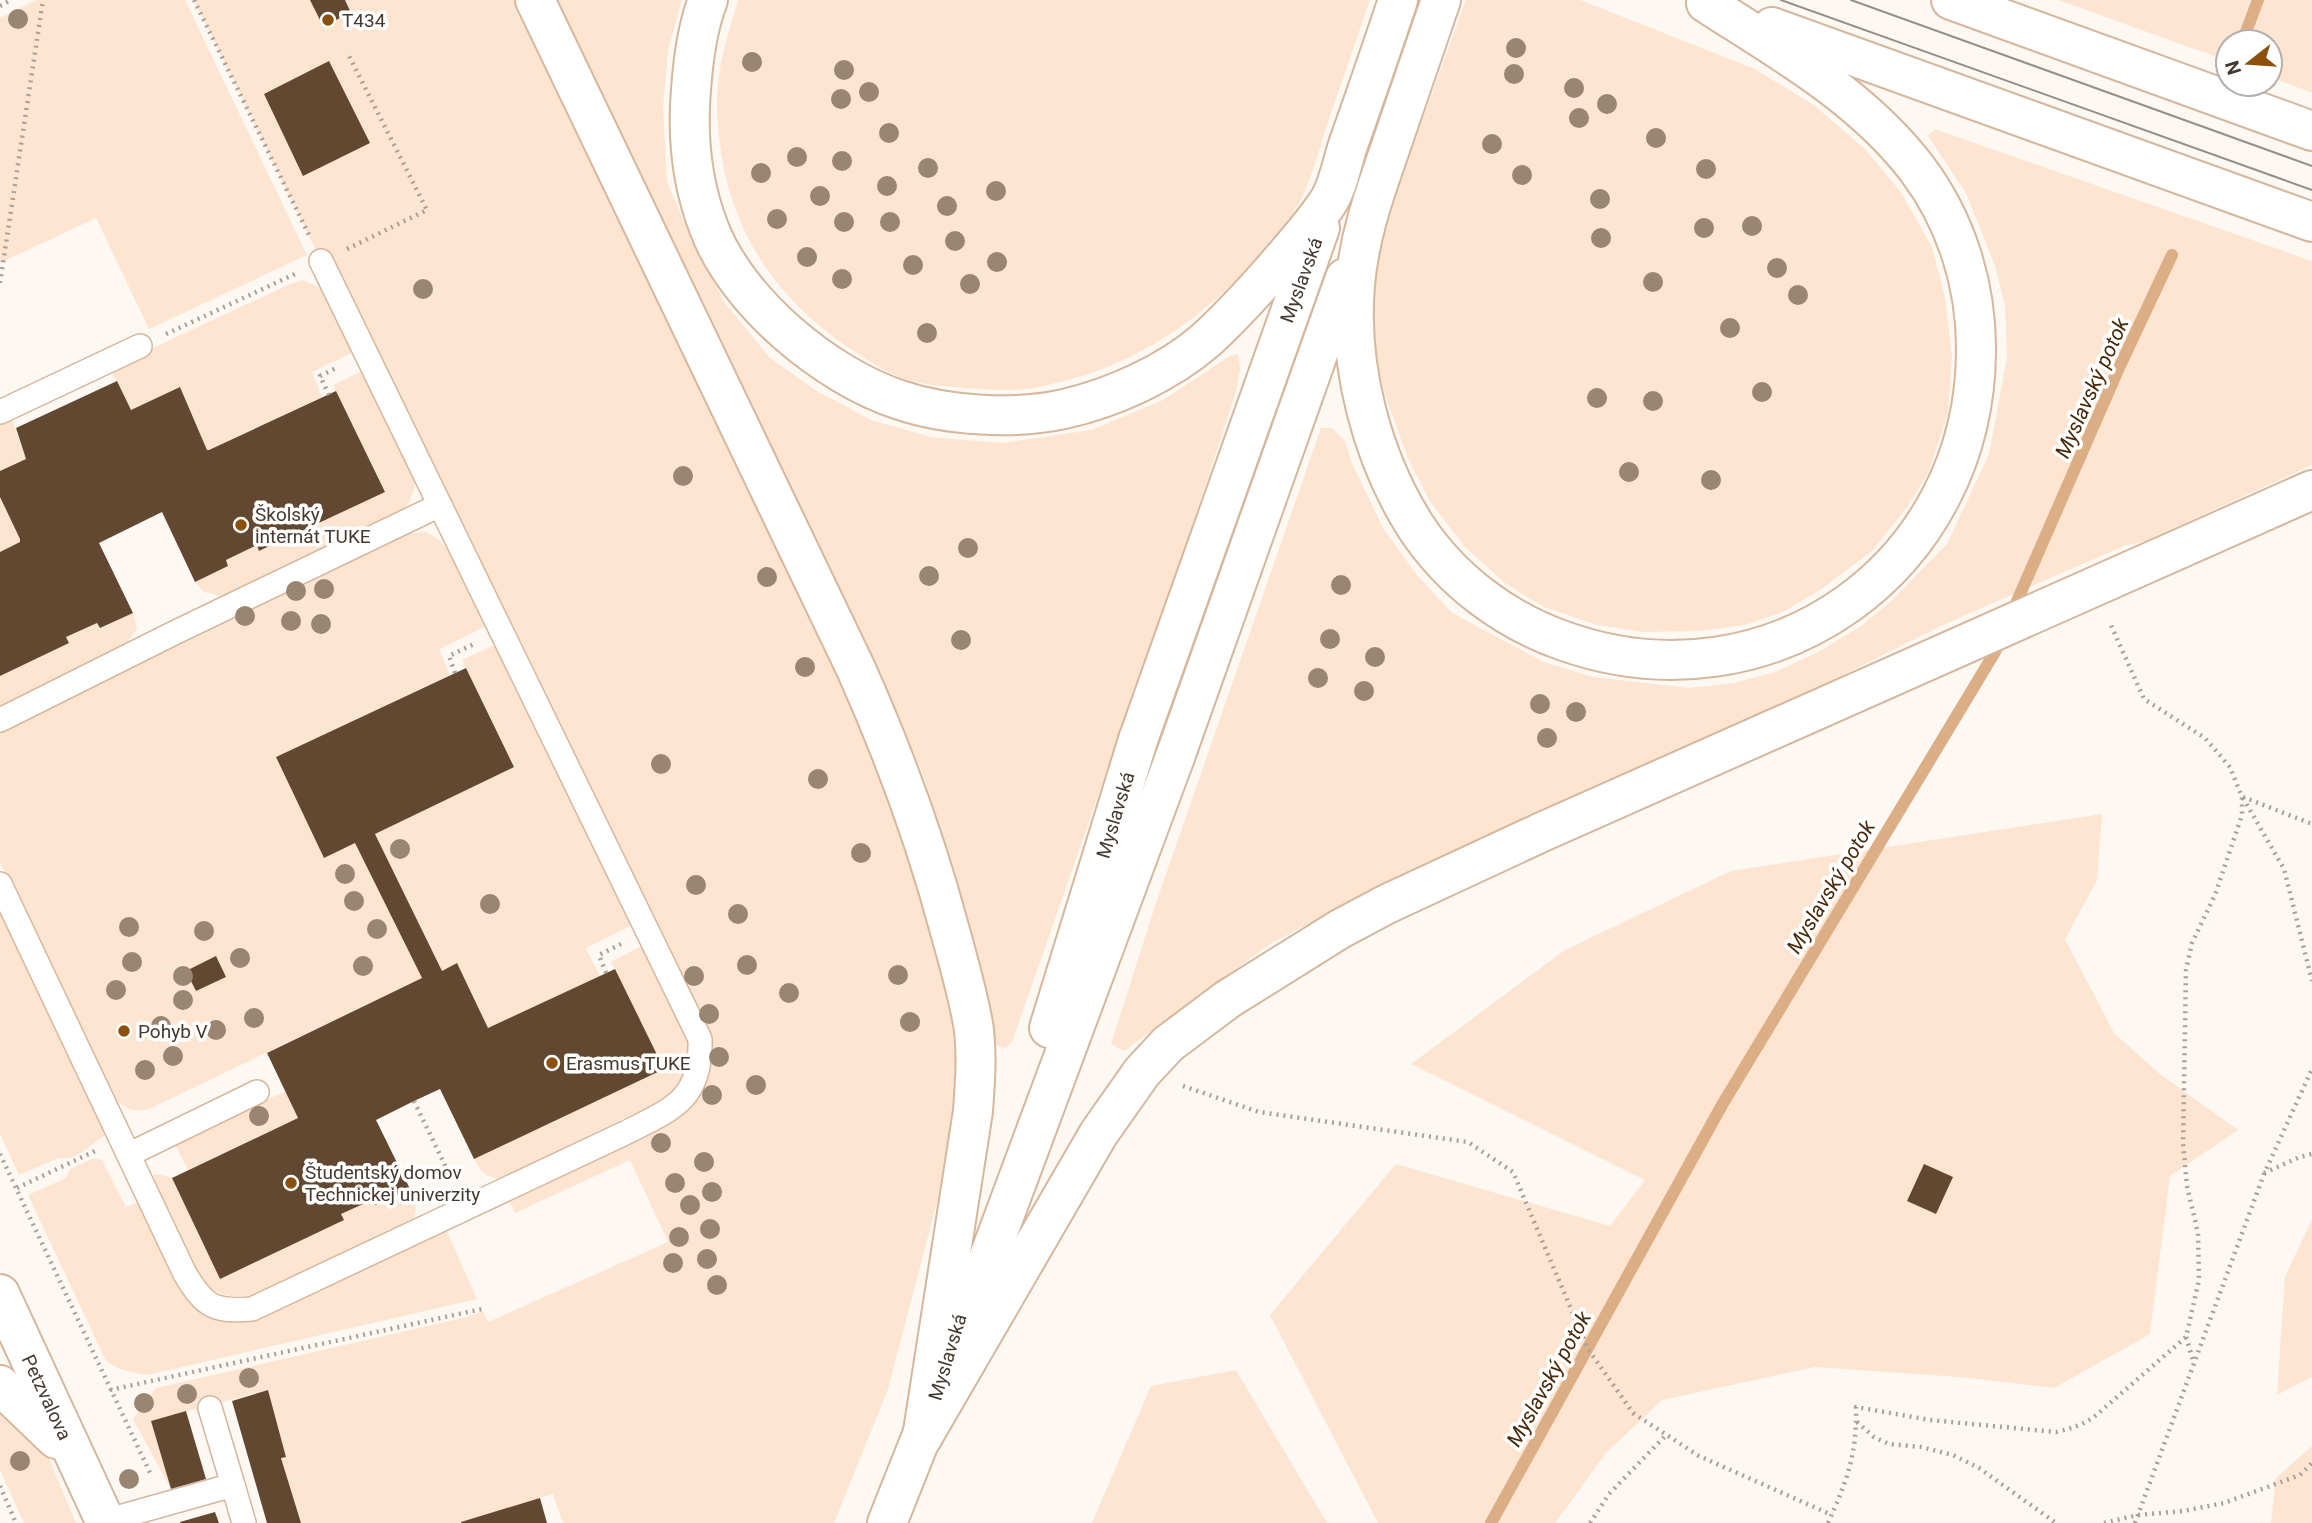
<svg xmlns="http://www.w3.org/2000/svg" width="2312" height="1523" font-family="Roboto,sans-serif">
<rect width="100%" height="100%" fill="#fef8f3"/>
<g fill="#fde5d1">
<polygon points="37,0 185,0 307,255 149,329 96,218 0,263 0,18"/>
<polygon points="194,0 515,0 833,657 909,853 957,1025 959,1073 937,1202 888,1389 834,1523 563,1523 553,1494 458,1523 301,1523 281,1458 286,1456 268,1390 151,1421 171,1489 133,1419 156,1388 467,1317 483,1311 488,1322 668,1242 630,1160 515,1213 507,1196 665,1112 701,1057 440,505"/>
<polygon points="557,0 682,0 668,50 663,109 667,181 691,239 725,303 770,358 817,391 871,420 931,437 1002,443 1091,430 1163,400 1230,356 1238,354 1240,368 1236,392 1183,553 1012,1042 1006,1048 999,1047 993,1040 965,908 923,774 845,600 667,234"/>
<path d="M 738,0 L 1370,0 C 1356,40 1343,79 1329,119 C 1320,145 1313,175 1301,200 C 1294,213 1283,226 1274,237 C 1221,306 1146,362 1060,382 C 1050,384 1038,388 1027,389 C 1006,391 985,389 964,388 C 944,386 922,385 902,378 C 885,372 868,360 852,350 C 780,302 734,238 721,152 C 718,129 715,106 718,83 C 721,55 730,27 738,0 Z"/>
<polygon points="1466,0 1580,0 1755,69 1815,106 1865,149 1900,191 1932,247 1945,298 1952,356 1948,413 1928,473 1908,506 1872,551 1820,590 1783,612 1745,625 1700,631 1645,632 1597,625 1544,607 1507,585 1465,547 1431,503 1408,459 1385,395 1376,358 1372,314 1375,272 1391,206"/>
<polygon points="2058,0 2312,0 2312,93 2270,77 2270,42 2228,42 2228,61"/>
<polygon points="1935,129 2312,261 2312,465 2145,541 2124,546 1945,624 1801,696 1382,885 1270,944 1124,1051 1111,1044 1156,903 1321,428 1332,428 1345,441 1352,463 1383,528 1417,575 1452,613 1544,662 1593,677 1690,688 1734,683 1775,672 1818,652 1860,627 1889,603 1947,544 1989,454 2007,357 2005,305 1995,266 1966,193 1928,136"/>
<polygon points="303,280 324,290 358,350 312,372 322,397 209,450 207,450 180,387 131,410 110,368 290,284"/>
<path d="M 366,369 L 416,477 C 415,494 409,505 397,517 L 225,597 L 204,592 L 195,582 L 228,566 L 226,560 L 257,545 L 260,551 L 385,492 L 333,385 Z"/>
<polygon points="12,420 26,459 0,471 0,425"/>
<polygon points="0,497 20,539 20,542 0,552"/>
<path d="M 425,532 C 455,542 474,598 488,625 L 439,649 L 450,675 L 276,757 L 324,858 L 355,843 L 422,978 L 149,1109 C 131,1113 123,1107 111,1096 L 0,862 L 0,731 L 409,534 Z"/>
<polygon points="133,613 137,629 123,648 0,707 0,676 69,643 66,637 97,623 101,628"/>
<polygon points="492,646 500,648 634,924 586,948 600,976 488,1028 457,963 442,971 375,834 514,767 462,660"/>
<polygon points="2102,814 2097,880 2065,939 2114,1033 2160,1074 2238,1130 2170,1176 2150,1334 2054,1388 1959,1377 1815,1367 1662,1400 1606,1453 1555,1523 1378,1523 1270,1315 1396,1164 1610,1226 1645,1180 1411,1064 1565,950 1731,871"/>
<path d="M 0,908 L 107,1134 C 92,1142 78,1162 59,1158 L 19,1175 L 0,1134 Z"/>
<path d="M 647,943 L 690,1036 L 688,1069 L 670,1093 L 652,1105 L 500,1178 C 485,1178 481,1171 474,1159 L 615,969 L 611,962 Z"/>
<polygon points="286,1091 298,1118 188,1170 174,1143"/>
<path d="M 94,1158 L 102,1160 L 126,1207 L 139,1202 L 180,1287 L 192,1305 L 224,1320 L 444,1225 L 477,1299 L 147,1375 C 133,1373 118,1370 106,1361 L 28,1195 L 66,1178 L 70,1169 Z"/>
<path d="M 158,1174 L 172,1178 L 220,1279 L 343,1220 L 341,1214 L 372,1200 L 375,1205 L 410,1189 C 415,1202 421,1214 408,1224 L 274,1289 C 248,1297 221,1303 202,1280 L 153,1179 L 153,1175 Z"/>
<polygon points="2312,1220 2312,1377 2277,1395 2285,1276"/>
<polygon points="1236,1370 1327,1523 1092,1523 1151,1386"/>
<polygon points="0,1400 44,1447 76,1523 24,1523 0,1470"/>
<polygon points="2312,1446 2312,1523 2271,1523 2276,1478"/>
</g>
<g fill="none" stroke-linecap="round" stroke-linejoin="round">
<g stroke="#dcae86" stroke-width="12">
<polyline points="2246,32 2258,0"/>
<polyline points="2011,615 2118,370 2172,255"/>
<polyline points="1491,1523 1722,1105 1995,652 2001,638"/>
</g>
</g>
<g fill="#624831">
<polygon points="310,0 345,0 351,13 323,26"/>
<polygon points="329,61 370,143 303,176 264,94"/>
<polygon points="117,381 131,410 180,387 207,450 209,450 336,391 385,492 259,551 257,545 226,560 228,566 195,582 162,512 99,543 133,613 100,628 97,623 66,637 69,643 0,676 0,552 20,542 20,539 0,497 0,471 26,459 16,428"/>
<polygon points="466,668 514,767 375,834 442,971 457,963 488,1028 615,969 664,1069 474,1159 440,1089 414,1101 376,1120 410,1189 375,1205 372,1200 341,1214 344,1220 220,1279 172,1178 298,1118 267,1053 422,978 355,843 324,858 276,757"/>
<polygon points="216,956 226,977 196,991 186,971"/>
<polygon points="1924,1164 1953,1177 1936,1214 1907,1201"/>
<polygon points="268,1390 286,1457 281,1458 301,1523 267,1523 232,1401"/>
<polygon points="186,1411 206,1479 171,1489 151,1421"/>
<polygon points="540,1498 547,1523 461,1523 461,1522"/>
<polygon points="215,1512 219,1523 180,1523 180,1522"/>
</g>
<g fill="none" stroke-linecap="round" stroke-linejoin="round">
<g stroke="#d5b79e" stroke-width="26">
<g id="service">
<polyline points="0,412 140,346"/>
<polyline points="0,720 174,633 440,505"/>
<path d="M 0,884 L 185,1274 C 205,1307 214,1312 252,1309 L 623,1134 C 670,1110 702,1101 700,1039 L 321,261"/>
<polyline points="130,1154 257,1092"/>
<polyline points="210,1408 233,1485"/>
<polyline points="105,1521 233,1485 244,1523"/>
</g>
</g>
<g stroke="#d5b79e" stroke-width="42">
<g id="minor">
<polyline points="0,1294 106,1523"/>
<polyline points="0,1385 56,1439"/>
</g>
</g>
<g stroke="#d5b79e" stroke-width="42">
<g id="tertiary">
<path d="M 535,0 L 856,669 C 894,754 926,841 950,931 C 959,964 969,997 974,1030 C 977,1057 975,1084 973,1111 L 922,1438"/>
<polyline points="1049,1028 1138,740"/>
<polyline points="951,1359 1175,757"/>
<polyline points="887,1523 930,1415"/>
</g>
</g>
<g stroke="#d5b79e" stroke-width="42">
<g id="trunk">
<path d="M 708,0 C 697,28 693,61 691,90 C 687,137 692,184 709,228 C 737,302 826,376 900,400 C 947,416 1015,420 1064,409 C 1113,398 1168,373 1206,340 C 1230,318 1252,294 1274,269 C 1292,248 1312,226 1328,202 C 1338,187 1342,163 1348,145 C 1365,97 1382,48 1398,0"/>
<path d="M 1441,0 C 1424,49 1408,97 1391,146 C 1375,192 1359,236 1355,285 C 1348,367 1372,458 1416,527 C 1451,580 1504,620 1564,641 C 1770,714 1977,567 1976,348 C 1976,284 1956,221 1918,170 C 1863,97 1782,52 1706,3"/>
<polyline points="1951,0 2312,131"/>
<polyline points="1772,27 2312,222"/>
<polyline points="1138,740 1320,228"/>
<polyline points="1175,757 1345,278"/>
<polyline points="922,1438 1099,1133 1142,1072 1168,1044 1228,999 1340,929 1387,904 1542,832 2312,490"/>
</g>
</g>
<g stroke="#aaa099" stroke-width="4.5" stroke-dasharray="2 5" stroke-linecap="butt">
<polyline points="194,0 309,235"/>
<polyline points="0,6 11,0"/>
<polyline points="347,249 427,210 347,52"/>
<polyline points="0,283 43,0"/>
<polyline points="166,334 295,274"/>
<polyline points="329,395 320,376 338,367"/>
<polyline points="455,673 449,656 476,643"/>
<polyline points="2243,797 2312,824"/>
<polyline points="2243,798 2284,869 2312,981"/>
<polyline points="606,973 599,955 621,944"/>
<polyline points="1183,1086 1259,1112 1468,1142 1513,1172 1588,1349 1633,1413 1699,1456 1832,1515"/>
<polyline points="414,1101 453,1182"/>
<polyline points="0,1154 152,1477"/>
<polyline points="2264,1173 2300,1157 2312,1154"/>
<polyline points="17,1188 95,1151"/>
<polyline points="2186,1337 2193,1360"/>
<polyline points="110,1390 482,1309"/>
<polyline points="1857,1422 1874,1437 1889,1444 1921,1447 1953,1455 1979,1468 2056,1523"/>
<polyline points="0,1486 16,1523"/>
<polyline points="1590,1523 1609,1494 1666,1435"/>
<path d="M 1828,1523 C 1847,1481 1857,1454 1856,1407 L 1930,1420 L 2056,1432 C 2070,1429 2082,1425 2094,1417 L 2186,1337 L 2199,1280 L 2198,1233 L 2187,1186 L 2183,1144 L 2186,970 L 2192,943 L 2215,895 L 2242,815 L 2242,797 L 2230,767 L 2205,738 L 2144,699 L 2110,623"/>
<polyline points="2104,1523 2138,1515 2183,1511 2224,1503 2300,1475 2312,1463"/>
<polyline points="2135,1523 2264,1174 2312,1069"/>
</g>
<use href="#service" stroke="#fff" stroke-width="23"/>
<use href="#minor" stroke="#fff" stroke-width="38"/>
<use href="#tertiary" stroke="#fff" stroke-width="38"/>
<use href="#trunk" stroke="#fff" stroke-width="38"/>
<g stroke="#988e87" stroke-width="2">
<polyline points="1781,0 2312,190"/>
<polyline points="1851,0 2312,166"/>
</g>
</g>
<g fill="#998571">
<circle cx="18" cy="19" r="10"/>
<circle cx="1516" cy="48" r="10"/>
<circle cx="752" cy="62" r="10"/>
<circle cx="844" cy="70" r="10"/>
<circle cx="1514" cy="74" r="10"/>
<circle cx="1574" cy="88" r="10"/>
<circle cx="869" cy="92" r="10"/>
<circle cx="841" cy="99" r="10"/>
<circle cx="1607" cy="104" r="10"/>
<circle cx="1579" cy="118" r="10"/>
<circle cx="889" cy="133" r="10"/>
<circle cx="1656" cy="138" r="10"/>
<circle cx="1492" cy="144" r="10"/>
<circle cx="797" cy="157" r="10"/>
<circle cx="842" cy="161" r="10"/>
<circle cx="928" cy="168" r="10"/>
<circle cx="1706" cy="169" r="10"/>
<circle cx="761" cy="173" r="10"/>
<circle cx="1522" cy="175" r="10"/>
<circle cx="887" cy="186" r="10"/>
<circle cx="996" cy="191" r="10"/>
<circle cx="820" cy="196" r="10"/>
<circle cx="1600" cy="199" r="10"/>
<circle cx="947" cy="206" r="10"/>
<circle cx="777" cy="219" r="10"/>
<circle cx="844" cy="222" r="10"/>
<circle cx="890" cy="222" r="10"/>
<circle cx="1752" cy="226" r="10"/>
<circle cx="1704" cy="228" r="10"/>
<circle cx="1601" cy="238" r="10"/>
<circle cx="955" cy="241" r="10"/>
<circle cx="807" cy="257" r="10"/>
<circle cx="997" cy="262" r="10"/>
<circle cx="913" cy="265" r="10"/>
<circle cx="1777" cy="268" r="10"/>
<circle cx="842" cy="279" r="10"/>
<circle cx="1653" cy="282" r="10"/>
<circle cx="970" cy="284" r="10"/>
<circle cx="423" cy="289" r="10"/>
<circle cx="1798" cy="295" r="10"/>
<circle cx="1730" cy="328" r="10"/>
<circle cx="927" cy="333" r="10"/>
<circle cx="1762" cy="392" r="10"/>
<circle cx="1597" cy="398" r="10"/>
<circle cx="1653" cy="401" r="10"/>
<circle cx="1629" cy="472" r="10"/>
<circle cx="683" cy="476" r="10"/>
<circle cx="1711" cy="480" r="10"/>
<circle cx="968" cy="548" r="10"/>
<circle cx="929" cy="576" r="10"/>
<circle cx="767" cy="577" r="10"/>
<circle cx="1341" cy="585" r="10"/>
<circle cx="324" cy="589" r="10"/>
<circle cx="296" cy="591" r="10"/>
<circle cx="245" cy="616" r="10"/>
<circle cx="291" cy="621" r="10"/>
<circle cx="321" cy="624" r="10"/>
<circle cx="1330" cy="639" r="10"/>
<circle cx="961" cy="640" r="10"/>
<circle cx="1375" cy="657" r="10"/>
<circle cx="805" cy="667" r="10"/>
<circle cx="1318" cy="678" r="10"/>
<circle cx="1364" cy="691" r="10"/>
<circle cx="1540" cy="704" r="10"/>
<circle cx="1576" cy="712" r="10"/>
<circle cx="1547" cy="738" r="10"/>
<circle cx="661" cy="764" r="10"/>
<circle cx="818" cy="779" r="10"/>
<circle cx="400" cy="849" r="10"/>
<circle cx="861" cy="853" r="10"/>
<circle cx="345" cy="874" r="10"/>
<circle cx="696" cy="885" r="10"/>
<circle cx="354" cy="901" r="10"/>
<circle cx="490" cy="904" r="10"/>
<circle cx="738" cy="914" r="10"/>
<circle cx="129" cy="927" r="10"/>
<circle cx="377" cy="929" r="10"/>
<circle cx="204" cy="931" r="10"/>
<circle cx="240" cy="958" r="10"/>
<circle cx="132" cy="962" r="10"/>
<circle cx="747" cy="965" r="10"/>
<circle cx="363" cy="966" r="10"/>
<circle cx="898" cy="975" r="10"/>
<circle cx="183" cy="976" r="10"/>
<circle cx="694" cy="976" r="10"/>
<circle cx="116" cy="990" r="10"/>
<circle cx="789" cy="993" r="10"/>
<circle cx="183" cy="1000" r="10"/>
<circle cx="709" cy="1014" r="10"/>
<circle cx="254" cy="1018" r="10"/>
<circle cx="910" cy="1022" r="10"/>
<circle cx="161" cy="1026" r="10"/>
<circle cx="216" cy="1030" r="10"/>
<circle cx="173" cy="1056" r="10"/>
<circle cx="719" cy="1057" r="10"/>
<circle cx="145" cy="1070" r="10"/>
<circle cx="756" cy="1085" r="10"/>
<circle cx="712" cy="1095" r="10"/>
<circle cx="259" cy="1116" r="10"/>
<circle cx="661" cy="1143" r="10"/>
<circle cx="704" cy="1162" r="10"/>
<circle cx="675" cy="1183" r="10"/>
<circle cx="712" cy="1192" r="10"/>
<circle cx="690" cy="1205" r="10"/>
<circle cx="710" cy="1229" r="10"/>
<circle cx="679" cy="1237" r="10"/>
<circle cx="707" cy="1259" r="10"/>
<circle cx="673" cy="1263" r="10"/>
<circle cx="717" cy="1285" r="10"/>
<circle cx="249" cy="1378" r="10"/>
<circle cx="187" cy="1394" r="10"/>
<circle cx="144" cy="1403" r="10"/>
<circle cx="20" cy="1461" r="10"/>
<circle cx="129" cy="1479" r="10"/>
</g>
<g fill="#8c500d" stroke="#fff" stroke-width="2.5">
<circle cx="328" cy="20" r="7"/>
<circle cx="241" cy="525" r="7"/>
<circle cx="124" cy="1031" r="7"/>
<circle cx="552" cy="1063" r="7"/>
<circle cx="291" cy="1183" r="7"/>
</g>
<g text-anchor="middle" stroke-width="7" stroke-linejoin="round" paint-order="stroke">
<g font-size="19" fill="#46392f" stroke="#fff" text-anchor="start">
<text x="342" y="27">T434</text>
<text x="255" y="521">Školský<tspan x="255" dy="22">internát TUKE</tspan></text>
<text x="138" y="1038">Pohyb V</text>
<text x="566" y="1070">Erasmus TUKE</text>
<text x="305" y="1179">Študentský domov<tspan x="305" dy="22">Technickej univerzity</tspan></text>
</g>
<g font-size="19" fill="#46392f" stroke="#fff">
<text transform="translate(1301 280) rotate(-70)" y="7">Myslavská</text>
<text transform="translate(1115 815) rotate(-73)" y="7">Myslavská</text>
<text transform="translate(947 1357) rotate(-73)" y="7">Myslavská</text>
<text transform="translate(47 1397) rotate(65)" y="7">Petzvalova</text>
</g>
<g font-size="21" font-style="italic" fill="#472808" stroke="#fff">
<text transform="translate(2092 388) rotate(-66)" y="7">Myslavský potok</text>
<text transform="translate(1831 887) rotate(-59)" y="7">Myslavský potok</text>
<text transform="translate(1549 1379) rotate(-61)" y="7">Myslavský potok</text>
</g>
</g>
<g transform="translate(2249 63) rotate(253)"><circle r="33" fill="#ffffff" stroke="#b5b0ac" stroke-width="2"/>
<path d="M0-5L12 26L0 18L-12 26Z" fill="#8c500d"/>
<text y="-10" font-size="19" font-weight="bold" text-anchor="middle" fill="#46392f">N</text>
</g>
</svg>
